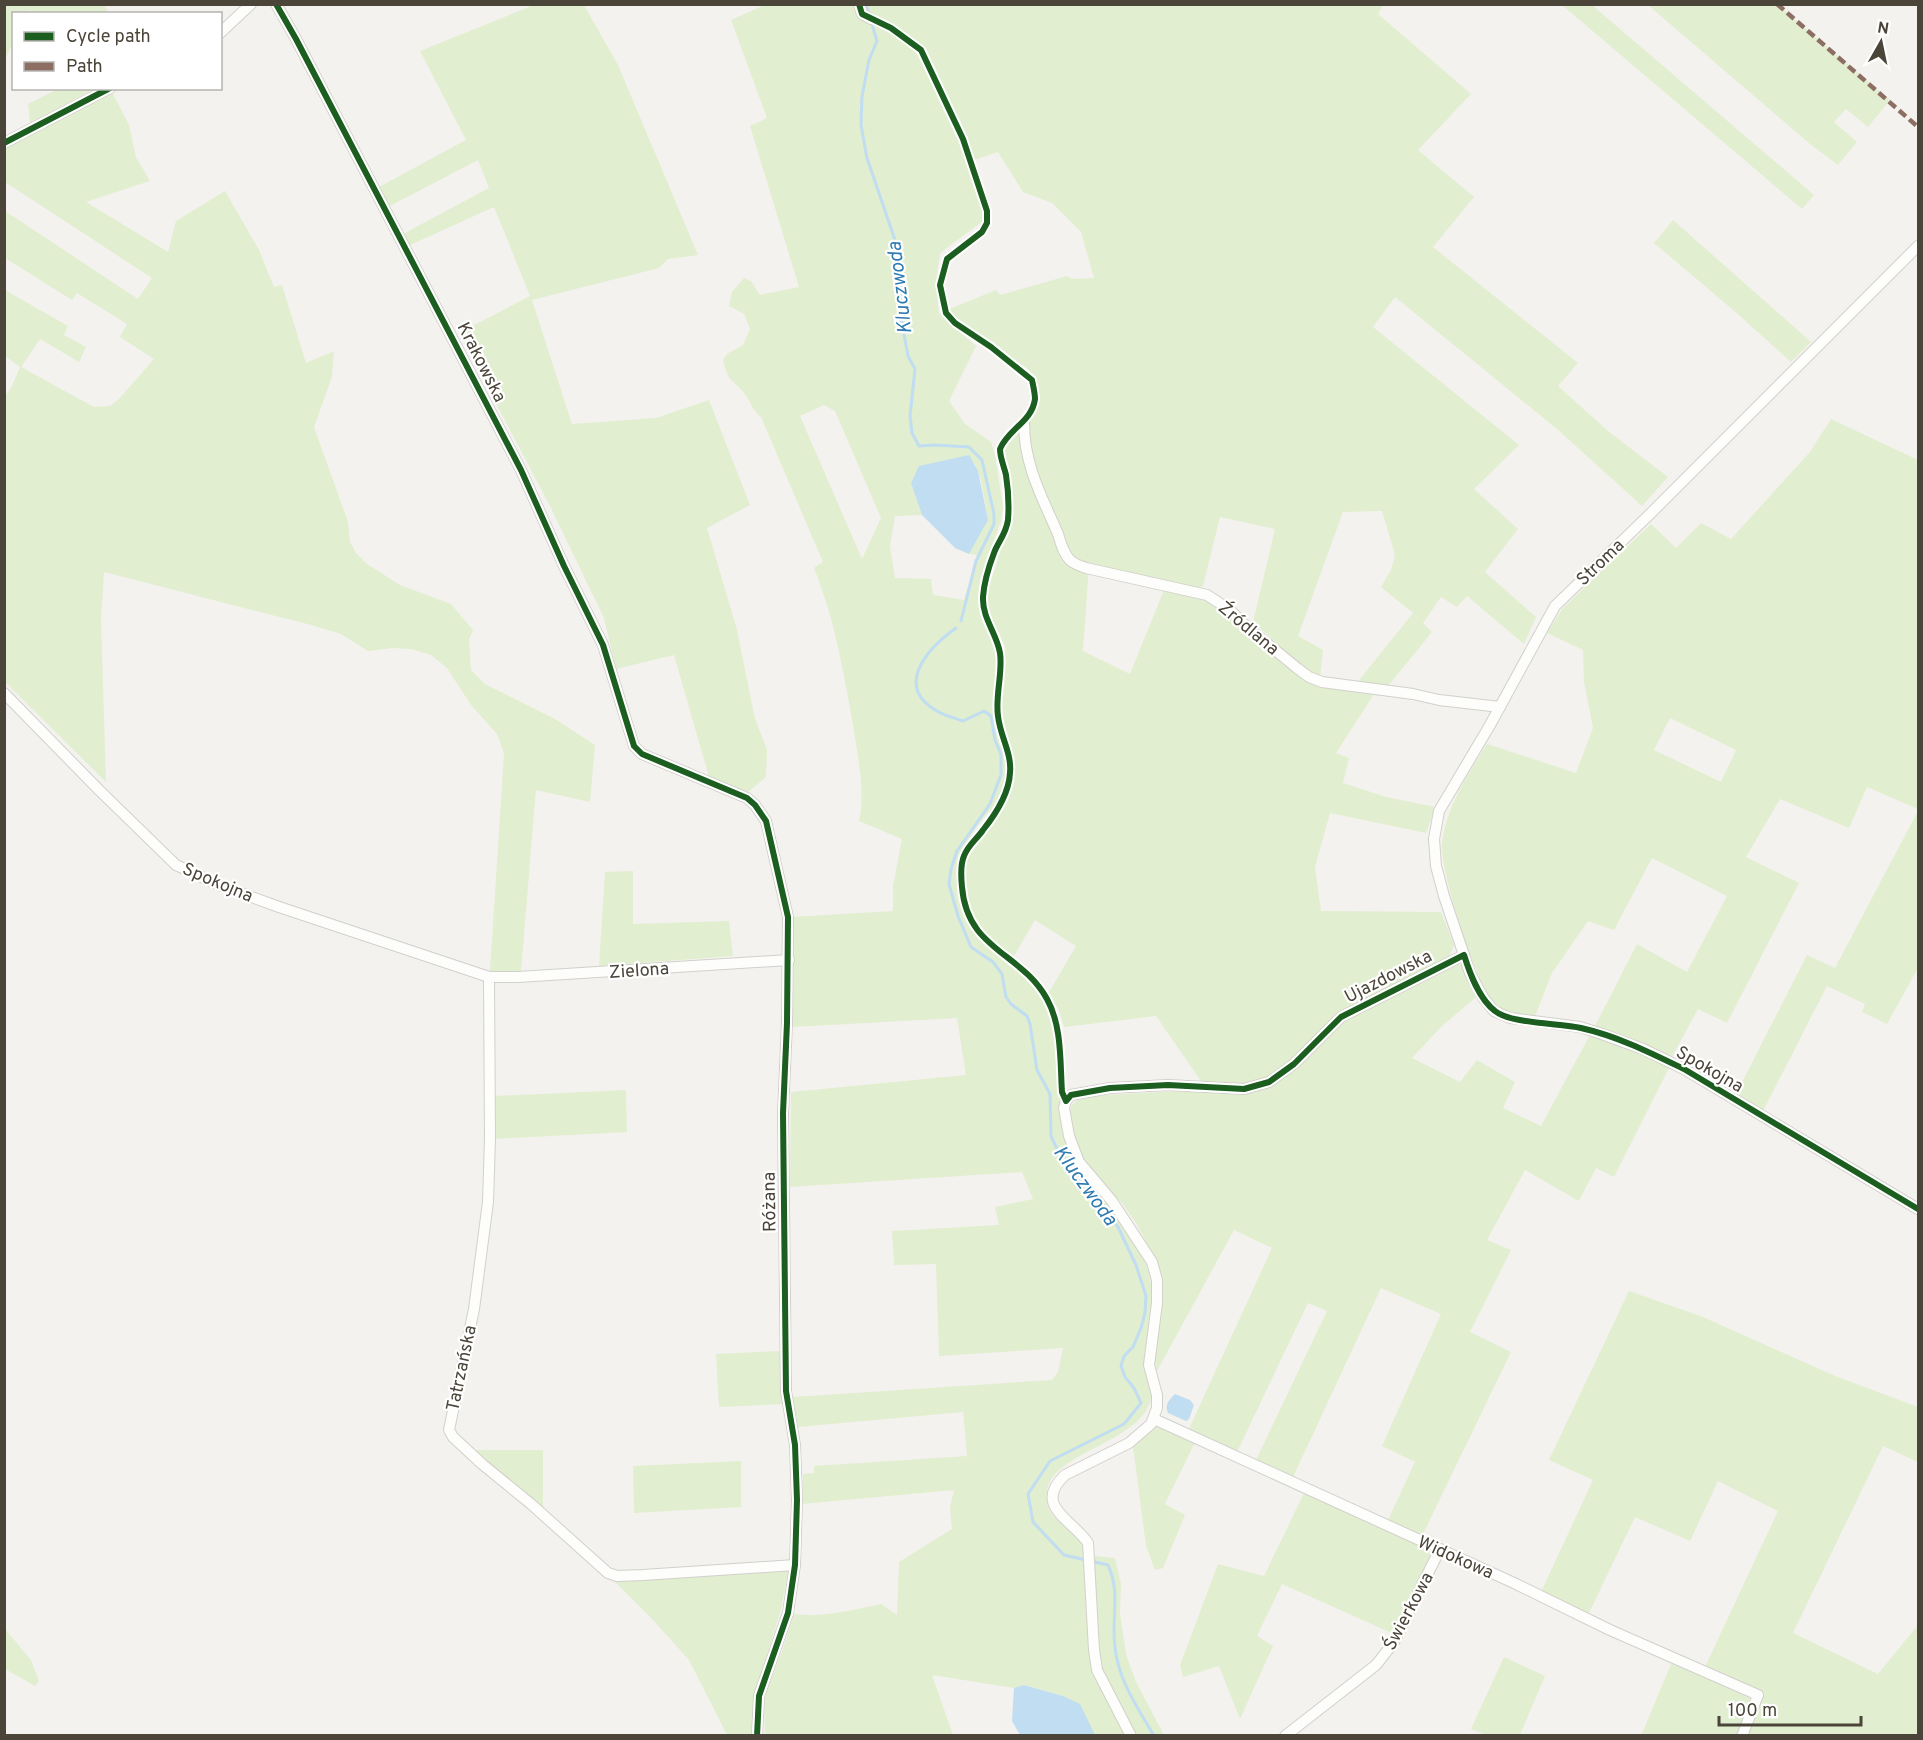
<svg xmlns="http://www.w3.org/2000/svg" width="1923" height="1740" font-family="Overpass,sans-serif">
<rect width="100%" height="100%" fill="#f4f2ee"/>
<g fill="#e1eecf" fill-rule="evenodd">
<polygon points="5,4 104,5 109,13 36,14 30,10 28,13 14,14 13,42 5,60"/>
<path d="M 767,4 L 1383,5 L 1378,14 L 1471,94 L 1418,150 L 1474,197 L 1433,247 L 1578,363 L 1558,386 L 1608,431 L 1668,477 L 1642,506 L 1557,429 L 1395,297 L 1373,327 L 1519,445 L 1474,489 L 1518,529 L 1485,572 L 1536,617 L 1524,644 L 1467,596 L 1457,607 L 1441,597 L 1423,623 L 1432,632 L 1388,686 L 1356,684 L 1413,613 L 1381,587 L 1391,570 L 1395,555 L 1382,511 L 1343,512 L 1298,636 L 1323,650 L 1320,678 L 1310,673 L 1253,622 L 1275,529 L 1220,517 L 1203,586 L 1197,589 L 1089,566 L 1083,651 L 1130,674 L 1164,590 L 1210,600 L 1309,681 L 1318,686 L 1374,694 L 1336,753 L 1349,758 L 1343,783 L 1386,797 L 1435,807 L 1426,833 L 1330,813 L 1315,867 L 1321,911 L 1441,912 L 1454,945 L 1449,957 L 1454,964 L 1464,965 L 1476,997 L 1441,1027 L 1412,1058 L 1460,1082 L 1477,1060 L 1515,1082 L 1503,1108 L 1541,1126 L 1591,1033 L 1629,1047 L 1670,1066 L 1614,1177 L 1596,1168 L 1579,1201 L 1525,1170 L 1487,1240 L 1511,1250 L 1470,1332 L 1511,1352 L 1422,1536 L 1388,1520 L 1415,1462 L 1382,1446 L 1441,1314 L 1381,1288 L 1293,1477 L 1256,1460 L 1327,1311 L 1308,1303 L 1237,1452 L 1189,1429 L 1272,1248 L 1234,1230 L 1157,1371 L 1153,1357 L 1163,1295 L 1152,1253 L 1136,1223 L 1122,1203 L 1089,1170 L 1075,1146 L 1069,1115 L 1072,1105 L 1076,1101 L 1088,1096 L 1271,1086 L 1298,1069 L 1292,1061 L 1268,1080 L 1245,1085 L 1203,1084 L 1156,1016 L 1064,1027 L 1059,1010 L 1048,994 L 1076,946 L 1035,920 L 1014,956 C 1005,949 992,942 984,933 C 966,914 958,873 972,849 C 978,838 988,828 995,819 L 990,810 C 980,822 966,840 962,856 C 953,884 962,923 984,944 C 1004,964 1033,976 1046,1003 C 1069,1052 1051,1111 1073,1162 C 1080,1178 1098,1189 1109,1203 C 1123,1221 1138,1243 1146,1265 C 1155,1289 1152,1315 1152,1341 C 1152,1356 1155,1387 1151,1400 C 1138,1444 1051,1452 1047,1492 C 1044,1520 1064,1521 1078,1538 C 1082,1542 1083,1549 1084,1555 L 1115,1558 L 1121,1584 L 1120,1613 L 1126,1654 L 1136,1682 L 1164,1735 L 1095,1735 L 1093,1731 L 1063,1696 L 1025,1685 L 1014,1688 L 932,1675 L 953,1735 L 765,1735 L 764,1697 L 782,1651 L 794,1614 C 823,1618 852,1610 881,1604 L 897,1615 L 899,1562 L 952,1529 L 950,1507 L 954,1490 L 802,1504 L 803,1474 L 814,1473 L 814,1466 L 967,1456 L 963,1412 L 798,1427 L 793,1397 L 1052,1380 L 1058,1372 L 1063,1348 L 939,1356 L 936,1264 L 894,1265 L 892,1231 L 999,1225 L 995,1207 L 1033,1199 L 1022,1172 L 790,1187 L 791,1092 L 966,1075 L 957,1018 L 793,1027 L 792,917 L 893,911 L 893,886 L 902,839 L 859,821 C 866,795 857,751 853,725 C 843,669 835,621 814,568 L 823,562 L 761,417 C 752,411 751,401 744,393 C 731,377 729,384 723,360 L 727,354 L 743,345 L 750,329 L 744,314 L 729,306 L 732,292 L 744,278 L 751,281 L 760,295 L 799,287 L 750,126 L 767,118 L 731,20 ZM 998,152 L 1023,192 L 1052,203 L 1081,232 L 1094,278 L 1072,279 L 1067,276 L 1000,295 L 996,290 L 947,310 L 957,323 L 1027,368 L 1034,378 L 1040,400 L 1033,407 L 1024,425 L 1004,443 L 1003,455 L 1008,475 L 1012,520 L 1001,549 L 986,597 L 990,615 L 1006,649 L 997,657 L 995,642 L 980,615 L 979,602 L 980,579 L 1001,521 L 1003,507 L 995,455 L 991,442 L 965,424 L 949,401 L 976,346 L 939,313 L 936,283 L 940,253 L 983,221 L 983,213 L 966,163 ZM 824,405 L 835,411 L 881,518 L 862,559 L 800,416 ZM 975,464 L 981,480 L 988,520 L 969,554 L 977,555 L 964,600 L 933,595 L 931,579 L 895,578 L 890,546 L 895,516 L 922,515 L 911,483 Z"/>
<polygon points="534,5 584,5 618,65 698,255 668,259 659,268 532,300 572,424 656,418 709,400 750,505 707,528 737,630 755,719 767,749 766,777 747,793 709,777 674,655 616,669 604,618 551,508 459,333 530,296 494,207 408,246 403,234 489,188 478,160 388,207 377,188 466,140 420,51"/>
<polygon points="1562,5 1592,5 1814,195 1802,209"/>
<polygon points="1648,5 1778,5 1890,100 1868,127 1846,109 1834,122 1857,142 1838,165 1810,144"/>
<polygon points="58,89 94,89 30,123 28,104"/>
<polygon points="112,92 129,125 136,157 150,181 86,202 168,252 176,221 225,191 259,250 274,287 282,285 306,363 334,351 332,377 314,427 348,522 350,542 356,553 367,564 400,585 451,604 473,630 469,639 471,670 485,684 555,719 595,745 590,802 536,790 521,971 490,971 504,753 497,734 471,705 447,668 431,655 411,649 393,648 368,651 341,634 311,625 104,572 101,619 106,782 5,682 4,397 10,390 20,367 5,356 5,290 68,326 64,335 86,347 79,362 40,339 21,367 94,407 110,406 119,399 154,359 120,337 127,324 77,293 72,300 5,258 5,211 138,299 152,278 5,182 5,148"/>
<polygon points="1673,220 1811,342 1791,362 1732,309 1654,243"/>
<path d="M 1831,419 L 1918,460 L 1918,809 L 1867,787 L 1849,828 L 1780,799 L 1746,857 L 1799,883 L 1727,1023 L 1698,1009 L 1672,1057 L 1594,1028 L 1637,944 L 1687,972 L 1727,896 L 1652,858 L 1614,930 L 1588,921 L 1552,973 L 1535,1016 C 1522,1015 1506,1015 1496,1006 C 1477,989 1439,868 1442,843 C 1447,805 1467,776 1487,744 L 1576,773 L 1593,728 L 1584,682 L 1583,650 L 1547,633 L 1563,608 L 1651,524 L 1676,548 L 1701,523 L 1731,539 L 1810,452 ZM 1670,718 L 1736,750 L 1721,782 L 1654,750 Z"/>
<polygon points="1918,811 1918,968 1887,1024 1862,1012 1865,1004 1827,986 1763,1111 1736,1094 1807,955 1835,968"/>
<polygon points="633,871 633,924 729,921 733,956 599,966 605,872"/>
<polygon points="626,1090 627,1132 496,1139 495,1096"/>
<polygon points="1629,1291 1703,1317 1835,1376 1918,1407 1918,1462 1883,1446 1793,1633 1878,1674 1918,1625 1918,1735 1745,1735 1760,1696 1705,1667 1778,1511 1718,1481 1690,1541 1635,1517 1588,1615 1541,1592 1593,1480 1549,1460"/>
<polygon points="780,1351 784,1404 719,1407 716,1354"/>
<polygon points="1165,1425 1196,1440 1165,1504 1185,1515 1163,1568 1155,1570 1146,1546 1133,1446 1154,1427"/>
<polygon points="472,1450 543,1450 543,1509"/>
<polygon points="741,1461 741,1507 634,1513 633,1466"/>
<polygon points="1305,1491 1434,1553 1394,1634 1282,1584 1257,1636 1273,1646 1240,1719 1219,1666 1183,1677 1180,1665 1218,1564 1264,1576"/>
<polygon points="789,1569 780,1613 756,1690 753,1735 727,1735 689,1660 653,1620 609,1576"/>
<polygon points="5,1629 31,1660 39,1681 35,1686 5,1669"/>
<polygon points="1504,1657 1545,1676 1520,1735 1486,1735 1471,1729"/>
<polygon points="1672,1662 1749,1698 1751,1704 1739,1735 1641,1736"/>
</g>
<g fill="#c0ddf1">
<polygon points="969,455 978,471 988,520 969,554 955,548 922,515 911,483 919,466"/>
<path d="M 1175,1394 L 1190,1400 L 1194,1405 L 1189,1419 L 1186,1421 L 1168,1413 C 1164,1405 1169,1400 1175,1394 Z"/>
<polygon points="1024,1685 1063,1696 1080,1704 1095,1735 1020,1735 1012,1721 1014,1688"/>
</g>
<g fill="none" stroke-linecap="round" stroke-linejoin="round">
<g stroke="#c0ddf1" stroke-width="3">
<polyline points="866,4 869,14"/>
<polyline points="871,21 877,41 869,60 862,96 861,125 867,158 896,243 902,286 900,313 908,356 915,369 910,416 912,433 919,446 935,445 969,447 982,460 994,514 994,524 976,561 961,621"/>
<path d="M 956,628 C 928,648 893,686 937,711 C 945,716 955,718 963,721 L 984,711 L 991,716 L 995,740 L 1001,754 L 1001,775 L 990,804 L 957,851 L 951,869 L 949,884 L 958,916 L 971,947 L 993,962 L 1002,974 L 1006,997 L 1011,1004 L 1027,1016 L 1030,1024 L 1037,1070 L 1050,1094 L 1051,1136 L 1058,1151 L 1118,1227 L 1136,1265 L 1146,1296 L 1145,1313 L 1141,1328 L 1133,1347 L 1124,1356 L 1121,1366 L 1125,1377 L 1134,1388 L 1141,1403 L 1124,1424 L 1050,1461 L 1028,1494 L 1033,1522 L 1064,1555 L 1108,1565 C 1121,1593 1111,1618 1115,1647 C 1118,1680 1138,1708 1154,1736"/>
</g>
<g stroke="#d2d0cb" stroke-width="12">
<g id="minor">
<polyline points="276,4 296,39 521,470 564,566 603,645 634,746 642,754 747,798 755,805 766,821 788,917 787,1023 783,1113 786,1391 795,1445 797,1500 795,1565 788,1613 759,1696 757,1736"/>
<polyline points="859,4 862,14 871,19"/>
<polyline points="220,33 251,4"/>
<polyline points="4,143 110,88"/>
<polyline points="1918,246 1650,514 1555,606 1490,725 1439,811 1434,839 1436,866 1444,896 1470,973 1484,999 1494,1011 1510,1018 1580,1027 1599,1033 1643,1049 1684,1069 1918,1209"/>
<path d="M 1024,423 C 1024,465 1042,497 1058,534 C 1061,543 1063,553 1070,560 C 1074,564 1080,566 1086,568 L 1207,595 L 1230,610 L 1247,627 L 1297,668 L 1309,677 L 1322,682 L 1413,694 L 1439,700 L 1500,707"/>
<polyline points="4,693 99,790 176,865 219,885 279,907 489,977 518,977 789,960"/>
<polyline points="489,977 490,1138 488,1202 474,1309 449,1430 453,1437 482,1464 531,1504 608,1573 617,1576 643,1575 795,1565"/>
<polyline points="1154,1419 1514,1583 1610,1630 1758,1695 1742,1736"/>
<path d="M 1131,1736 L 1097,1670 L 1094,1650 L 1088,1543 C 1073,1520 1032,1506 1065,1475 L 1129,1443 L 1151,1424 L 1157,1408 L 1157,1395 L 1149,1365 L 1157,1303 L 1157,1280 L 1152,1262 L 1112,1201 L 1079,1162 L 1069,1136 L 1064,1108 L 1066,1101 L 1071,1095 L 1110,1088 L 1168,1085 L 1244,1089 L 1269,1082 L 1294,1064 L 1341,1017 L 1464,955"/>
<polyline points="1285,1736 1376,1665 1394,1642 1440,1549"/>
</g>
</g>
<use href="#minor" stroke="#fdfdfc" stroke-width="10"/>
<polyline stroke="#8d6e63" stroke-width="4.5" stroke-dasharray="9 4.5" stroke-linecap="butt" points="1777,4 1918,127"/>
<g stroke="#fff" stroke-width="10">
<g id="cycleway">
<polyline points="276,4 296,39 521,470 564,566 603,645 634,746 642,754 747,798 755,805 766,821 788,917 787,1023 783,1113 786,1391 795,1445 797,1500 795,1565 788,1613 759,1696 757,1736"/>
<path d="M 859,4 L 862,14 L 891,28 L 921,50 L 963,139 L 987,211 L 987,223 L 982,232 L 947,259 L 940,285 L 946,313 L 955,323 L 991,347 L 1032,380 C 1033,385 1035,393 1035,399 C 1032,422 1008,429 1000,449 C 1000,458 1004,466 1006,475 C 1008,488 1009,507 1008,520 C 1006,534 998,542 994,553 C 989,566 984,583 983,597 C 982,618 997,634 1000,653 C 1003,672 995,696 998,716 C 1000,736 1012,753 1010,773 C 1009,793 995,815 983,830 C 977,839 968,845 964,856 C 960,865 961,877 962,887 C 967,950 1021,952 1047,999 C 1062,1026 1060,1061 1062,1092 L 1066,1101 L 1071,1095 L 1110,1088 L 1168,1085 L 1244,1089 L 1269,1082 L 1294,1064 L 1341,1017 L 1464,955 C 1470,974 1479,999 1495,1011 C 1511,1024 1560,1023 1581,1028 C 1617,1036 1651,1053 1684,1069 L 1918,1209"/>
<polyline points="4,143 110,88"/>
</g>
</g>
<use href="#cycleway" stroke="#1b5e20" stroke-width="6"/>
</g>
<g text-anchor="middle" stroke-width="4.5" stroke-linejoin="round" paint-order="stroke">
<g font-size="18" fill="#4b4439" stroke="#fff">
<text transform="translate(482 362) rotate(63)" y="6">Krakowska</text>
<text transform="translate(1600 562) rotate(-44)" y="6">Stroma</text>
<text transform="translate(1249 628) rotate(40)" y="6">Źródlana</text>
<text transform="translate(218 882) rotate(23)" y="6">Spokojna</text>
<text transform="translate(639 970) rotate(-4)" y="6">Zielona</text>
<text transform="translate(1388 976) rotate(-27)" y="6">Ujazdowska</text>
<text transform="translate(1710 1069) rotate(30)" y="6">Spokojna</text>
<text transform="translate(769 1202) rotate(-91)" y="6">Różana</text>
<text transform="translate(461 1368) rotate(-78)" y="6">Tatrzańska</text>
<text transform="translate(1456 1557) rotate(24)" y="6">Widokowa</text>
<text transform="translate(1408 1611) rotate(-62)" y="6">Świerkowa</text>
</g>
<g font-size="20" font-style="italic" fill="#2e7ab2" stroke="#fff">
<text transform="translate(899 288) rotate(-97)" y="7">Kluczwoda</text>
<text transform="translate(1086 1185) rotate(54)" y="7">Kluczwoda</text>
</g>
</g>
<rect width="1923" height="1740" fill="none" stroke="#4b4439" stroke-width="12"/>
<rect x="12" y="12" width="210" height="78" fill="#ffffff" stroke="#b7b4b0" stroke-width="1.5"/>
<rect x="24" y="32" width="30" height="9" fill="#1b5e20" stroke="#b7b4b0" stroke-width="1.5"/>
<text x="66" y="42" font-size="18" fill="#4b4439">Cycle path</text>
<rect x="24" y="62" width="30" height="9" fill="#8d6e63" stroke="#b7b4b0" stroke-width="1.5"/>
<text x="66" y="72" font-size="18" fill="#4b4439">Path</text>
<g transform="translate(1881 42) rotate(9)" stroke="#ffffff" stroke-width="4.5" paint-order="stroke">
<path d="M0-4.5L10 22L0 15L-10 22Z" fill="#4b4439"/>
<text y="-9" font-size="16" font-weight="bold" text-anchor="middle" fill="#4b4439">N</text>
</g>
<path d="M1719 1716v9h142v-9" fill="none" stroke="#4b4439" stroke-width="3"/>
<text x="1728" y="1716" font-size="18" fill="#4b4439" stroke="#ffffff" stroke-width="4.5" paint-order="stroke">100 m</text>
</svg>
